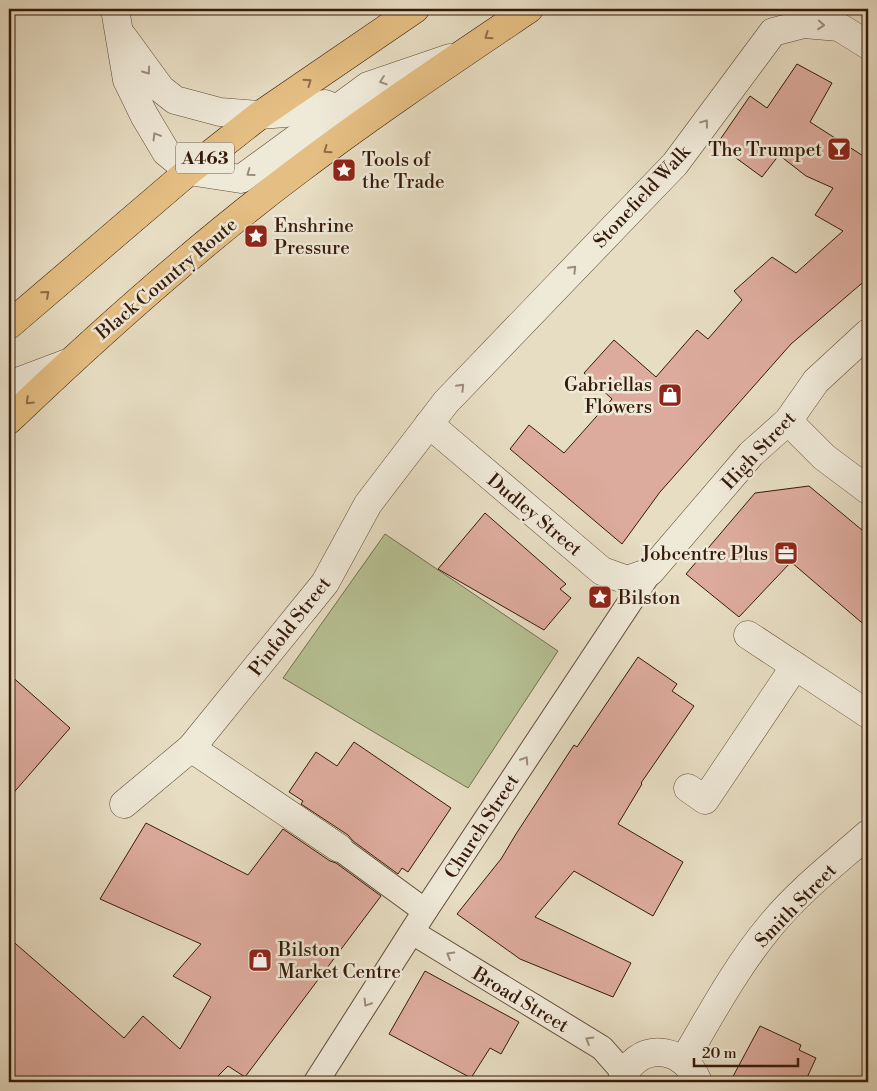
<svg xmlns="http://www.w3.org/2000/svg" width="877" height="1091" font-family="'Libre Bodoni',serif">
<rect width="100%" height="100%" fill="#e7ddc3"/>
<filter id="stains"><feTurbulence type="fractalNoise" baseFrequency=".004" numOctaves="4"/><feColorMatrix values="0 0 0 0 .2 0 0 0 0 .09 0 0 0 0 .02 0 0 0 .5 -.17"/></filter>
<radialGradient id="worn" r=".72"><stop offset=".6" stop-color="#630" stop-opacity="0"/><stop offset="1" stop-color="#630" stop-opacity=".3"/></radialGradient>
<polygon fill="#b6c194" stroke="#766e4e" points="385,534 558,651 468,788 283,678"/>
<g fill="#ddab9d" stroke="#361a09">
<polygon points="797,64 832,83 810,122 868,159 868,278 791,344 660,492 622,544 510,449 529,425 564,453 612,399 584,373 614,340 656,377 697,330 708,339 742,300 734,291 772,257 796,273 843,231 815,215 833,188 806,176 779,155 762,177 717,144 750,96 767,108"/>
<polygon points="809,486 868,535 868,628 791,562 739,617 686,574 755,493"/>
<polygon points="485,513 566,584 560,589 571,598 544,630 438,569"/>
<polygon points="638,657 677,684 672,691 694,706 641,783 642,784 618,824 683,862 653,916 574,871 535,917 631,963 613,997 520,959 457,914 501,859 516,834 574,745 577,747"/>
<polygon points="9,674 70,728 9,798"/>
<polygon points="354,742 451,808 408,872 402,868 398,874 353,841 348,835 301,804 303,801 289,792 316,752 337,766"/>
<polygon points="146,823 248,875 283,829 330,861 336,863 381,896 245,1077 228,1066 212,1082 9,1082 9,938 124,1038 143,1016 180,1049 211,997 173,976 201,944 100,899"/>
<polygon points="425,971 519,1022 501,1054 490,1048 471,1078 389,1034"/>
<polygon points="760,1026 801,1045 799,1050 816,1058 805,1082 730,1082"/>
</g>
<g fill="none" stroke-linecap="round" stroke-linejoin="round">
<g stroke="#624b38" stroke-width="26">
<g id="pedestrian">
<polyline points="339,848 425,911"/>
<polyline points="412,932 602,1048 624,1073"/>
<polyline points="316,1082 425,911 650,572"/>
</g>
</g>
<g stroke="#624b38" stroke-width="29">
<g id="minor">
<polyline points="115,9 127,80 144,115 166,152 189,171 241,179 368,86 450,58"/>
<polyline points="123,37 161,89 175,100 220,112 260,115 285,113 325,104 340,110"/>
<polyline points="9,385 70,362"/>
<polyline points="788,421 824,457 868,490"/>
<polyline points="429,424 602,571 627,580 650,572 751,454 788,421 816,381 868,333"/>
<polyline points="748,635 868,714"/>
<polyline points="688,788 705,800 795,666"/>
<polyline points="124,804 191,748"/>
<polyline points="339,848 191,748 325,583 368,504 446,402 675,164 773,32 804,24 839,27 868,45"/>
<path d="M 684,1060 C 711,1014 736,967 771,925 C 799,891 835,863 868,834"/>
<path d="M 621,1082 C 634,1042 683,1043 698,1082"/>
</g>
</g>
<g stroke="#361a09" stroke-width="29">
<g id="trunk">
<polyline points="9,325 189,171 260,115 415,9"/>
<path d="M 9,420 C 102,331 197,246 300,169 C 374,113 452,61 529,9"/>
</g>
</g>
<use href="#pedestrian" stroke="#efe9d8" stroke-width="24"/>
<use href="#minor" stroke="#efe9d8" stroke-width="28"/>
<use href="#trunk" stroke="#e4be82" stroke-width="28"/>
</g>
<defs><path id="oneway-chevron" d="M-2-3.5L2.5 0L-2 3.5" fill="none" stroke-width="1.6" stroke-linecap="round" stroke-linejoin="round" transform="scale(1.25)"/></defs>
<g stroke="#9c8c7b">
<use href="#oneway-chevron" transform="translate(821 25) rotate(4)"/>
<use href="#oneway-chevron" transform="translate(147 71) rotate(54)"/>
<use href="#oneway-chevron" transform="translate(383 81) rotate(161)"/>
<use href="#oneway-chevron" transform="translate(705 123) rotate(-53)"/>
<use href="#oneway-chevron" transform="translate(156 136) rotate(-121)"/>
<use href="#oneway-chevron" transform="translate(250 173) rotate(144)"/>
<use href="#oneway-chevron" transform="translate(573 269) rotate(-46)"/>
<use href="#oneway-chevron" transform="translate(461 387) rotate(-46)"/>
<use href="#oneway-chevron" transform="translate(525 760) rotate(-57)"/>
<use href="#oneway-chevron" transform="translate(450 955) rotate(-149)"/>
<use href="#oneway-chevron" transform="translate(367 1003) rotate(122)"/>
<use href="#oneway-chevron" transform="translate(589 1040) rotate(-149)"/>
</g>
<g stroke="#8d6c46">
<use href="#oneway-chevron" transform="translate(488 36) rotate(146)"/>
<use href="#oneway-chevron" transform="translate(308 82) rotate(-35)"/>
<use href="#oneway-chevron" transform="translate(327 150) rotate(145)"/>
<use href="#oneway-chevron" transform="translate(46 294) rotate(-41)"/>
<use href="#oneway-chevron" transform="translate(29 401) rotate(136)"/>
</g>
<defs>
<g id="bar-square" transform="scale(1.25)"><rect x="-9" y="-9" width="18" height="18" rx="4" fill="#8f2418" stroke="#efe9d8"/><path d="M-6-5H6L.8 .8V4.5H3.5V6h-7V4.5H-.8V.8Z" fill="#fff"/></g>
<g id="sight-square" transform="scale(1.25)"><rect x="-9" y="-9" width="18" height="18" rx="4" fill="#8f2418" stroke="#efe9d8"/><path d="M0-6L1.8-2.2L6-1.7L2.9 1.2L3.7 5.4L0 3.3L-3.7 5.4L-2.9 1.2L-6-1.7L-1.8-2.2Z" fill="#fff"/></g>
<g id="shop-square" transform="scale(1.25)"><rect x="-9" y="-9" width="18" height="18" rx="4" fill="#8f2418" stroke="#efe9d8"/><path d="M-5-2.5h2.3a2.7 3.5 0 0 1 5.4 0H5L5.5 6h-11ZM-1.5-2.5h3a1.5 2.3 0 0 0-3 0Z" fill="#fff"/></g>
<g id="office-square" transform="scale(1.25)"><rect x="-9" y="-9" width="18" height="18" rx="4" fill="#8f2418" stroke="#efe9d8"/><path d="M-6-3h4V-5.5h4V-3h4V5H-6ZM-1-4.5V-3h2v-1.5ZM-6 0V1H6V0Z" fill="#fff"/></g>
</defs>
<g fill-rule="evenodd">
<use href="#bar-square" x="839" y="149"/>
<use href="#sight-square" x="344" y="170"/>
<use href="#sight-square" x="256" y="236"/>
<use href="#shop-square" x="670" y="395"/>
<use href="#office-square" x="786" y="553"/>
<use href="#sight-square" x="600" y="597"/>
<use href="#shop-square" x="260" y="960"/>
</g>
<g text-anchor="middle" stroke-width="5" stroke-linejoin="round" paint-order="stroke">
<rect fill="#efe9d8" stroke="#6e5847" stroke-width="1" x="176" y="142.5" width="58" height="31" rx="4"/>
<g font-size="18" font-weight="bold" fill="#361a09">
<text x="205" y="164">A463</text>
</g>
<g font-size="19" fill="#361a09" stroke="#efe9d8" text-anchor="start">
<text x="822" y="156" text-anchor="end">The Trumpet</text>
<text x="362" y="166">Tools of<tspan x="362" dy="22">the Trade</tspan></text>
<text x="274" y="232">Enshrine<tspan x="274" dy="22">Pressure</tspan></text>
<text x="652" y="391" text-anchor="end">Gabriellas<tspan x="652" dy="22">Flowers</tspan></text>
<text x="768" y="560" text-anchor="end">Jobcentre Plus</text>
<text x="618" y="604">Bilston</text>
<text x="278" y="956">Bilston<tspan x="278" dy="22">Market Centre</tspan></text>
</g>
<g font-size="19" fill="#361a09" stroke="#efe9d8">
<text transform="translate(641 196) rotate(-47)" y="7">Stonefield Walk</text>
<text transform="translate(166 278) rotate(-40)" y="7">Black Country Route</text>
<text transform="translate(758 450) rotate(-47)" y="7">High Street</text>
<text transform="translate(535 514) rotate(40)" y="7">Dudley Street</text>
<text transform="translate(289 626) rotate(-52)" y="7">Pinfold Street</text>
<text transform="translate(481 826) rotate(-57)" y="7">Church Street</text>
<text transform="translate(795 905) rotate(-46)" y="7">Smith Street</text>
<text transform="translate(521 999) rotate(31)" y="7">Broad Street</text>
</g>
</g>
<rect width="877" height="1091" fill="none" stroke="#e7ddc3" stroke-width="30"/>
<rect x="10" y="10" width="857" height="1071" fill="none" stroke="#361a09" stroke-width="2.5"/>
<rect x="15" y="15" width="847" height="1061" fill="none" stroke="#361a09"/>
<path d="M694 1058v8h104v-8" fill="none" stroke="#361a09" stroke-width="2.5"/>
<text x="702" y="1058" font-size="15" fill="#361a09" stroke="#efe9d8" stroke-width="4" paint-order="stroke">20 m</text>
<rect width="100%" height="100%" filter="url(#stains)"/>
<rect width="100%" height="100%" fill="url(#worn)"/>
</svg>
